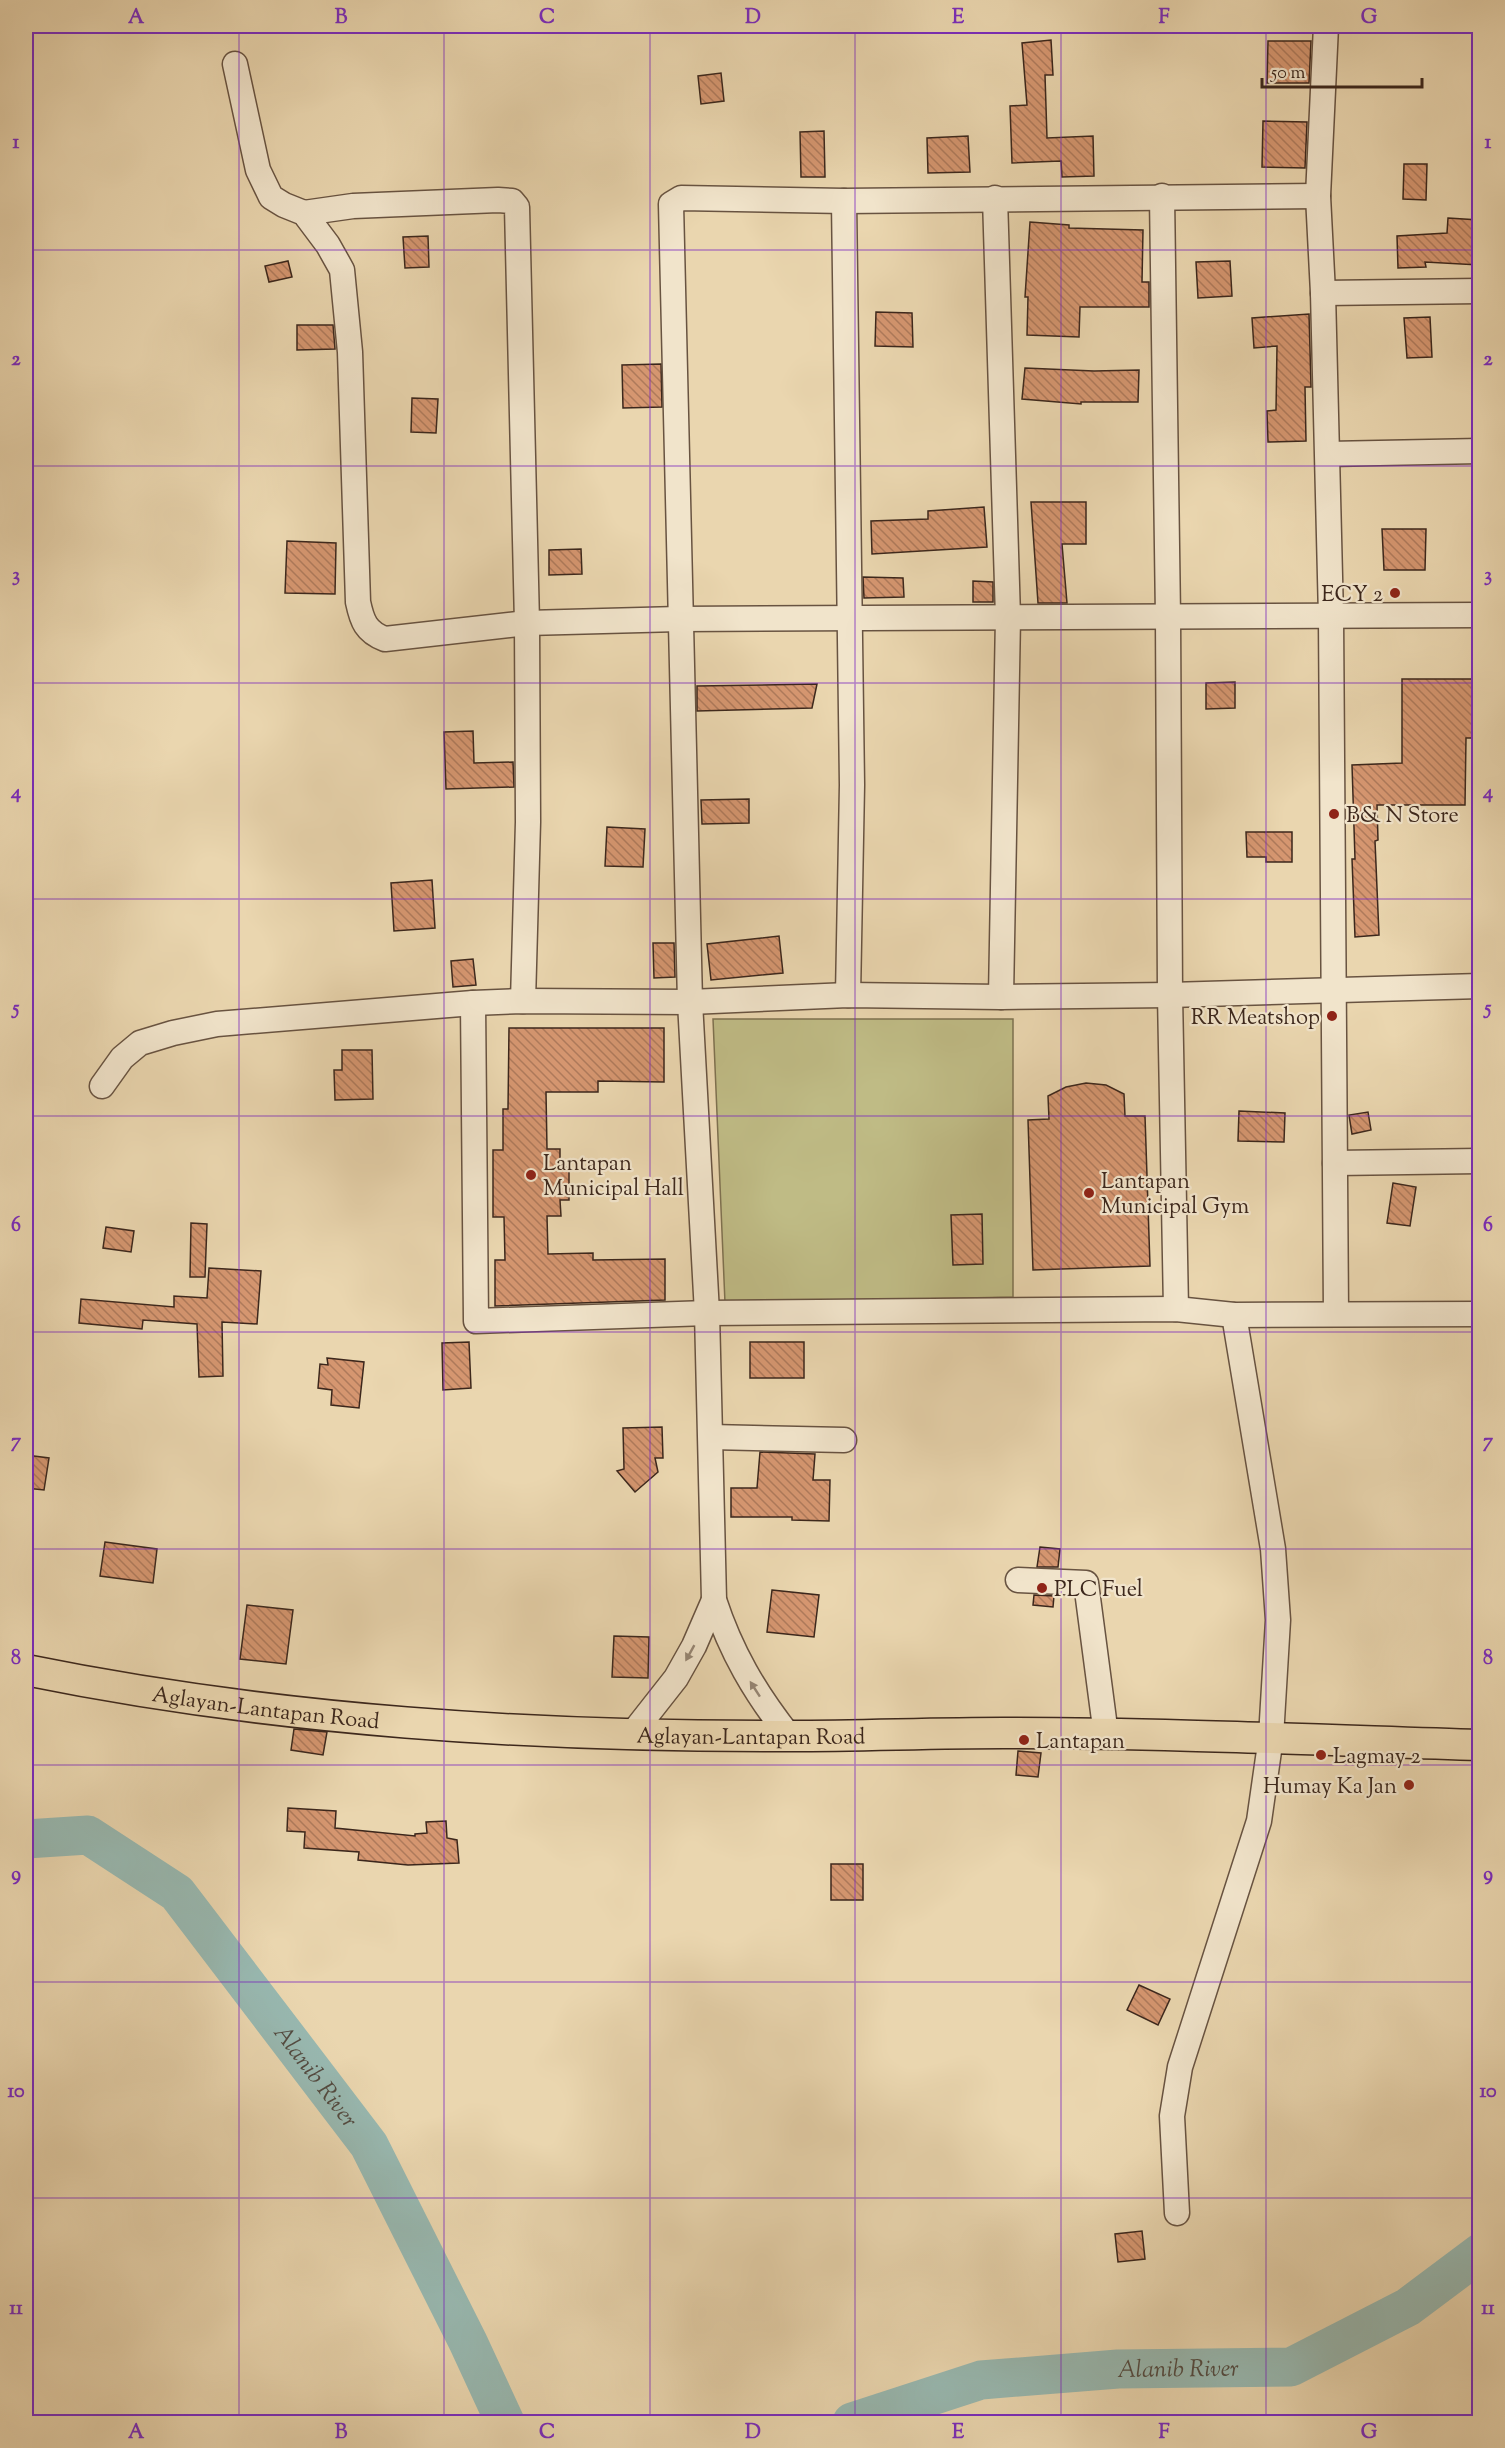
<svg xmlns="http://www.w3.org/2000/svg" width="1505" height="2448" font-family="'Sorts Mill Goudy',serif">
<defs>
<pattern id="building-back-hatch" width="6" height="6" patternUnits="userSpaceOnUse" patternTransform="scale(1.5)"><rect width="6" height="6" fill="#d59670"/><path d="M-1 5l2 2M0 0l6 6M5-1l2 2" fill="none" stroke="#ae7a5b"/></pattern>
</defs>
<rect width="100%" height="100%" fill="#ead6af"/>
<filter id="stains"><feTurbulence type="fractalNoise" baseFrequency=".00333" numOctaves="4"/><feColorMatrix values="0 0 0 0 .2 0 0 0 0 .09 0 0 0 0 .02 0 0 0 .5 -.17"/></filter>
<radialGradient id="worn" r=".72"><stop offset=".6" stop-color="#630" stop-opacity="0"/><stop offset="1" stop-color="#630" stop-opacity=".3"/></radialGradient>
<polygon fill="#bfbb85" stroke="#7e7150" stroke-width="1.5" points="713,1019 1013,1019 1013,1297 725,1303"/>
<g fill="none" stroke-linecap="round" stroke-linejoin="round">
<g stroke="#98b8b0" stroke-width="39">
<path id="s1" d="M 26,1839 L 88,1835 L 177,1893 L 369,2145 L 468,2342 L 505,2422"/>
<path id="s2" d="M 852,2422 L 981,2380 L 1118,2369 L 1291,2367 L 1408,2307 L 1480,2253"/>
</g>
</g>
<g fill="url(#building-back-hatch)" stroke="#3c271c" stroke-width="1.5">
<polygon points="1051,40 1053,75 1045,75 1047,138 1093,136 1094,176 1062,177 1061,161 1012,163 1010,106 1027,105 1022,43"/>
<polygon points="1268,41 1311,41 1309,83 1267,83"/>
<polygon points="721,73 724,101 701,104 698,76"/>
<polygon points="1263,121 1307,122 1305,168 1262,167"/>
<polygon points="824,131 825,177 801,177 800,132"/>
<polygon points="968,136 970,172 928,173 927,138"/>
<polygon points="1404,164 1427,164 1426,200 1403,199"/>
<polygon points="1448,218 1479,220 1479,265 1425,262 1426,267 1398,268 1397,236 1447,233"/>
<polygon points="1030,222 1069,225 1069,228 1143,230 1142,282 1149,282 1149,307 1080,307 1079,337 1027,335 1028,297 1025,297"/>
<polygon points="428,236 429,267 405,268 403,237"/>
<polygon points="288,261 292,277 269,282 265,266"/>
<polygon points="1230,261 1232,296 1198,298 1196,262"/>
<polygon points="876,312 912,313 913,347 875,346"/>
<polygon points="1309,314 1311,387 1305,387 1306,441 1268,442 1267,411 1276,410 1277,346 1254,348 1252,318"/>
<polygon points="1430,317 1432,357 1407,358 1404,318"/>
<polygon points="297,325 333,325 335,349 297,350"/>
<polygon points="661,364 662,407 623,408 622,365"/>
<polygon points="1025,368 1094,371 1139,370 1138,402 1081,402 1081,404 1022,399"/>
<polygon points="412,398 438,399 436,433 411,432"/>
<polygon points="1031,502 1086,502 1086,544 1062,544 1067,603 1038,603"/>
<polygon points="984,507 987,547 872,554 871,521 928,519 928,511"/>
<polygon points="1382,529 1426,529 1425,570 1384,570"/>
<polygon points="287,541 336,543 335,594 285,593"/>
<polygon points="581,549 582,574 549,575 549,550"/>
<polygon points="863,577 903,578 904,597 864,598"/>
<polygon points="973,581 993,582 993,602 973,602"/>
<polygon points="1402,679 1479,679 1479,738 1466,738 1465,805 1377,805 1378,840 1375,841 1379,935 1355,937 1352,859 1355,859 1352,765 1402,763"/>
<polygon points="1235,682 1235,708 1206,709 1206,683"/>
<polygon points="817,684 812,708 697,711 697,686"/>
<polygon points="473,731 474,763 513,762 514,787 446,789 444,732"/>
<polygon points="749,799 749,823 702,824 701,800"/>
<polygon points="607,827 645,829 643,867 605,866"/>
<polygon points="1246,832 1292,832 1292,862 1266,862 1266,857 1247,857"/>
<polygon points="432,880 435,928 394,931 391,883"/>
<polygon points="779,936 783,973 711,980 707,944"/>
<polygon points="653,943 674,943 675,977 654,978"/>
<polygon points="473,959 476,985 453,987 451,961"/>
<polygon points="509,1028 664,1028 664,1082 598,1081 598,1092 546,1092 547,1149 560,1149 560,1167 569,1167 569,1200 560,1200 561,1216 547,1216 548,1254 593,1253 593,1260 665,1259 665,1300 495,1306 495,1260 505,1260 504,1217 493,1217 493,1150 503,1150 503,1109 508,1109"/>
<polygon points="342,1050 372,1050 373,1099 335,1100 334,1070 342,1070"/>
<polygon points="1086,1083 1106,1085 1124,1094 1125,1116 1145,1116 1150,1266 1033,1270 1028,1120 1049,1119 1048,1096 1066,1087"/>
<polygon points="1239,1111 1285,1113 1284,1142 1238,1141"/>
<polygon points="1368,1112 1371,1130 1352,1134 1349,1115"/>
<polygon points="1393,1183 1416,1187 1410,1226 1387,1223"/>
<polygon points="982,1214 983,1264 953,1265 951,1215"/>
<polygon points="191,1223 207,1224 205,1277 190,1277"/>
<polygon points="106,1227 134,1231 131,1252 103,1248"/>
<polygon points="209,1268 261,1271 257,1324 222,1322 223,1376 199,1377 197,1324 143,1320 142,1329 79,1323 81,1299 174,1307 174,1296 207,1298"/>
<polygon points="469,1342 471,1388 443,1390 442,1343"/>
<rect x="750" y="1342" width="54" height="36"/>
<polygon points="327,1358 364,1362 359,1408 331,1405 332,1390 318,1388 320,1364 328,1365"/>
<polygon points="662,1427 663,1458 655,1458 658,1472 635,1492 617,1471 624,1469 623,1428"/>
<polygon points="760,1452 815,1454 813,1480 830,1480 829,1521 792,1520 792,1517 731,1517 731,1488 757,1488"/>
<polygon points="26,1455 49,1458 44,1490 26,1488"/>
<polygon points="105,1542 157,1549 153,1583 100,1576"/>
<polygon points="1040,1547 1060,1549 1058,1567 1037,1567"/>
<polygon points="772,1590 819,1595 814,1637 767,1632"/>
<polygon points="1034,1595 1054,1596 1053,1607 1033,1605"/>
<polygon points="247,1605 293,1610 286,1664 240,1659"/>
<polygon points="614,1636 649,1637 648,1678 612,1677"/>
<polygon points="294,1729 327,1732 323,1755 291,1750"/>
<polygon points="1018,1751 1041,1753 1038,1777 1016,1775"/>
<polygon points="288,1808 336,1811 335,1828 415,1836 415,1834 427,1833 426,1822 446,1821 447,1838 457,1840 459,1863 408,1865 358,1860 359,1852 304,1848 305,1832 287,1831"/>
<rect x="831" y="1864" width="32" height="36"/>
<polygon points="1139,1985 1170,1999 1158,2025 1127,2010"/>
<polygon points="1142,2231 1145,2259 1118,2262 1115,2234"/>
</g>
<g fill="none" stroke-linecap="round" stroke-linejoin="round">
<g stroke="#685341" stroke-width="27">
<g id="minor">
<polyline points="1326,26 1318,196 1323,293 1331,617 1336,1314"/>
<path d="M 235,64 L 258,170 L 271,197 L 284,205 L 304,213 L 328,245 L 342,270 L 350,352 L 358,602 C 362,621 366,632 385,639 L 527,623 L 679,619 L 1480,615"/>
<polyline points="1162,196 1168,617 1170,995 1176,1309"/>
<polyline points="995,198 1008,617 1001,997"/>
<polyline points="844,201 852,785 848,995"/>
<polyline points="304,213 353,206 498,200 512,201 517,207 527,623 528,822 523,1001"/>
<polyline points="1323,293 1480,291"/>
<polyline points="1328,454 1480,451"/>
<polyline points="473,1003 476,1321 707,1313 1176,1309 1234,1315 1480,1314"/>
<polyline points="102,1086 122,1058 140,1043 173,1033 217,1024 473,1003 523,1001 690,1002 848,995 1001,997 1170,995 1480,986"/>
<polyline points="1335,1163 1480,1161"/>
<polyline points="711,1437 844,1440"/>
<polyline points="1018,1580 1086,1583 1106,1735"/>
<polyline points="632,1734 676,1678 694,1646 714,1600"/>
<path d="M 789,1736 C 755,1693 731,1652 714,1600 L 707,1313 L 690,1002 L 671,204 L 681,198 L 844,201 L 1318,196"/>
<polyline points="1177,2213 1172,2116 1180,2067 1259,1821 1271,1737 1278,1620 1273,1549 1234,1315"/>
</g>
</g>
<g stroke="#3c271c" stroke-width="33">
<g id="major">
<path id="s3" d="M 26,1670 C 277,1721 534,1737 791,1736 C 862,1736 932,1733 1003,1733 C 1162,1733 1321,1740 1480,1745"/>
</g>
</g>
<use href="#minor" stroke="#f1e4cb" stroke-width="24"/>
<use href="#major" stroke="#ead6af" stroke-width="30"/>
</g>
<defs><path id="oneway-solid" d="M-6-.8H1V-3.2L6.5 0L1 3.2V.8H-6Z" transform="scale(1.5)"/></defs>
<g fill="#968674">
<use href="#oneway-solid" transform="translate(690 1653) rotate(119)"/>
<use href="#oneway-solid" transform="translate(755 1689) rotate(-123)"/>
</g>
<path fill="none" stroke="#7b2cbf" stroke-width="1.5" stroke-opacity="0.55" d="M 239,26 L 239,2422M 444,26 L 444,2422M 650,26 L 650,2422M 855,26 L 855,2422M 1061,26 L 1061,2422M 1266,26 L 1266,2422M 26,250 L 1480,250M 26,466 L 1480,466M 26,683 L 1480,683M 26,899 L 1480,899M 26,1116 L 1480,1116M 26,1332 L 1480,1332M 26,1549 L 1480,1549M 26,1765 L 1480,1765M 26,1982 L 1480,1982M 26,2198 L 1480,2198"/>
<g fill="#8f2418" stroke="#f1e4cb" stroke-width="2">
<circle cx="1395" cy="593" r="6"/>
<circle cx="1334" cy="814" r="6"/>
<circle cx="1332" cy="1016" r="6"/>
<circle cx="531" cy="1175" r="6"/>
<circle cx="1089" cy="1193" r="6"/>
<circle cx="1042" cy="1588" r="6"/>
<circle cx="1024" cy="1740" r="6"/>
<circle cx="1321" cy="1755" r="6"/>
<circle cx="1409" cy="1785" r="6"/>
</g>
<g text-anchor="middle" stroke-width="4.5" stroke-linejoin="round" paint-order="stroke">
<g font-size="22" fill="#3c271c" stroke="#f1e4cb" text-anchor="start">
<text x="1383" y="601" text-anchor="end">ECY 2</text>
<text x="1346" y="822">B&amp; N Store</text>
<text x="1320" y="1024" text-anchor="end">RR Meatshop</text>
<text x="543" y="1170">Lantapan<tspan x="543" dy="25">Municipal Hall</tspan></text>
<text x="1101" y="1188">Lantapan<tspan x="1101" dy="25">Municipal Gym</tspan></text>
<text x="1054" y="1596">PLC Fuel</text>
<text x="1036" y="1748">Lantapan</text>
<text x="1333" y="1763">Lagmay 2</text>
<text x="1397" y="1793" text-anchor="end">Humay Ka Jan</text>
</g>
<g font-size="22" fill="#3c271c" stroke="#f1e4cb">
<text dy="8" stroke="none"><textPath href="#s3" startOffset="243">Aglayan-Lantapan Road</textPath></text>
<text dy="8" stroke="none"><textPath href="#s3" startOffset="729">Aglayan-Lantapan Road</textPath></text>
</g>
<g font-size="24" font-style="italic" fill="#534b41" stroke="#f1e4cb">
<text dy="8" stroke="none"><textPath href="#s1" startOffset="398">Alanib River</textPath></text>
<text dy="8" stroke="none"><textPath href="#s2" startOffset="333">Alanib River</textPath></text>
</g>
</g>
<rect width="1505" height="2448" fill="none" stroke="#ead6af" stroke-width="66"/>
<path d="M1262 78v9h160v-9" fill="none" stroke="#3c271c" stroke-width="3"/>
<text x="1271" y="78" font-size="18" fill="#3c271c" stroke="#f1e4cb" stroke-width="4.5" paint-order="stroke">50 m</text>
<rect x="33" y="33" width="1439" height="2382" fill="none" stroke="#7b2cbf" stroke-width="2"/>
<g font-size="20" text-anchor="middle" font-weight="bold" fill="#7b2cbf">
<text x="136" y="23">A</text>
<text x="341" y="23">B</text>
<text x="547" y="23">C</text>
<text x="753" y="23">D</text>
<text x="958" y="23">E</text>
<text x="1164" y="23">F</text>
<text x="1369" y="23">G</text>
<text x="16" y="148">1</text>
<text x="1488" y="148">1</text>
<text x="16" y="365">2</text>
<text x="1488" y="365">2</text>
<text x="16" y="581">3</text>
<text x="1488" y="581">3</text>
<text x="16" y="798">4</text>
<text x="1488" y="798">4</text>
<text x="16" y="1014">5</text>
<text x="1488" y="1014">5</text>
<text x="16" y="1231">6</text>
<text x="1488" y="1231">6</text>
<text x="16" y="1447">7</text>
<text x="1488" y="1447">7</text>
<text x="16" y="1664">8</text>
<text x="1488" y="1664">8</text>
<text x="16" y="1880">9</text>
<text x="1488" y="1880">9</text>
<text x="16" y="2097">10</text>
<text x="1488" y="2097">10</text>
<text x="16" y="2314">11</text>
<text x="1488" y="2314">11</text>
<text x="136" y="2438">A</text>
<text x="341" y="2438">B</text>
<text x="547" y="2438">C</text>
<text x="753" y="2438">D</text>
<text x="958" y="2438">E</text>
<text x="1164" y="2438">F</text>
<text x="1369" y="2438">G</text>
</g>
<rect width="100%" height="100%" filter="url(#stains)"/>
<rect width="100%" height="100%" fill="url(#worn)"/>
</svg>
